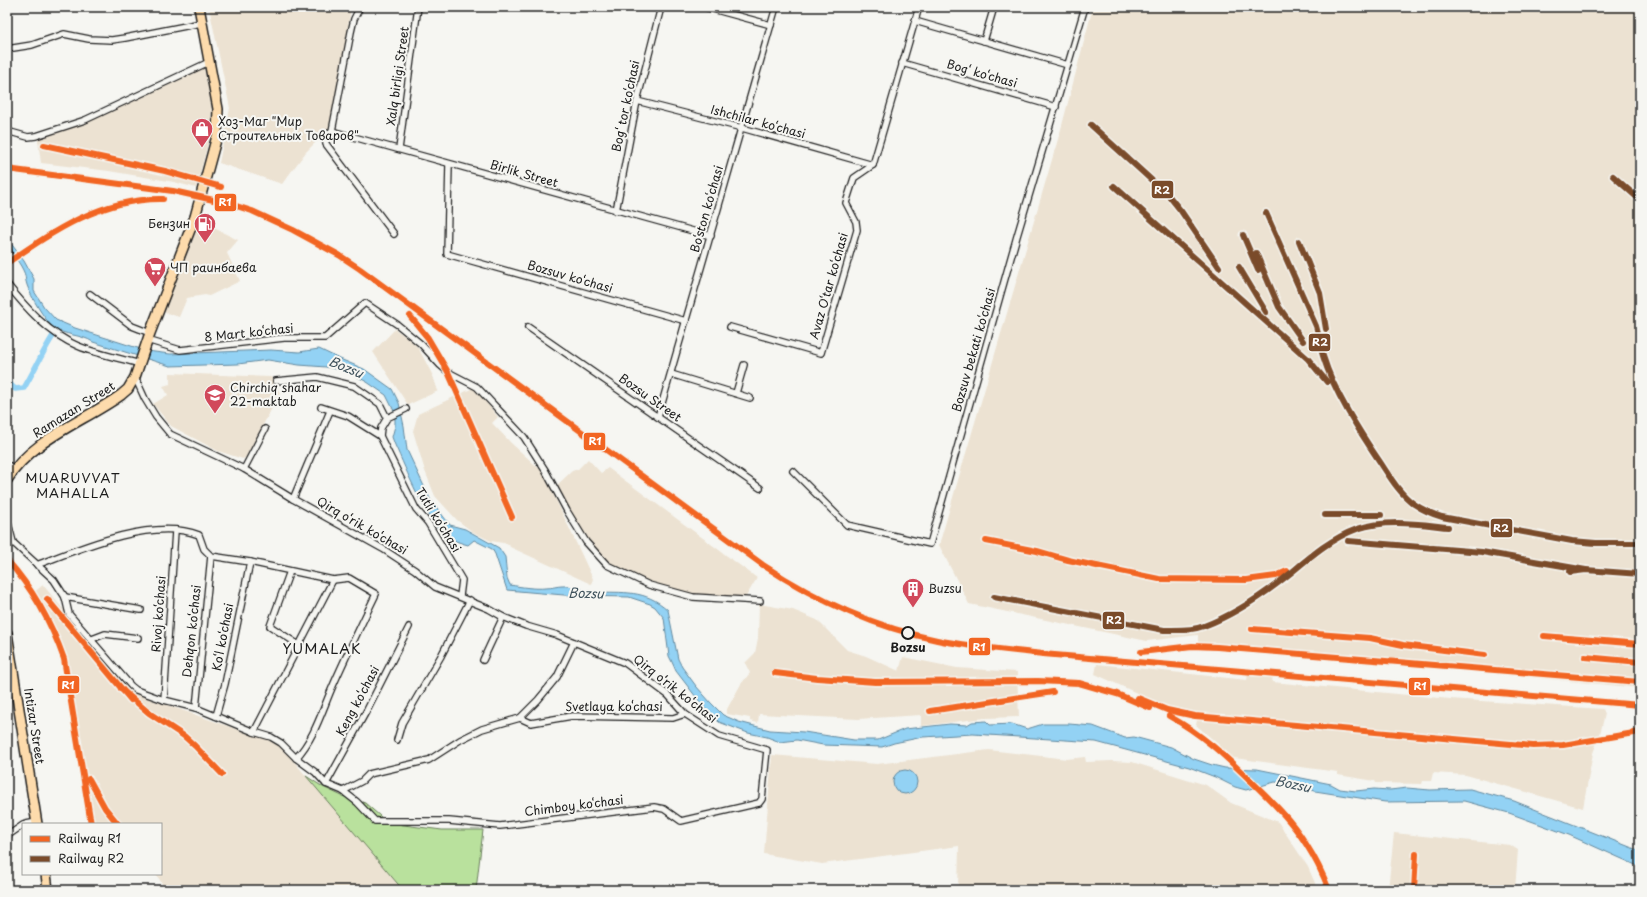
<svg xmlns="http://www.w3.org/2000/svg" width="1647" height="897" font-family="'Playpen Sans',sans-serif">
<rect width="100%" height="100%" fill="#f6f6f2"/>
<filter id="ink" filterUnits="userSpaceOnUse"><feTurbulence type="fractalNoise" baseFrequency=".025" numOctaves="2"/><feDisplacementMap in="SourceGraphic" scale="8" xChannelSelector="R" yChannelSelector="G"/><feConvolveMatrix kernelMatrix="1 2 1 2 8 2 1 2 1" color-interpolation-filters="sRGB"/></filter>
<g filter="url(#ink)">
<g fill="#ece2d2">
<polygon points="209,7 351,7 343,62 329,129 306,152 282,184 219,163 230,108"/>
<polygon points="1093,7 1640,7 1640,688 1413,666 1198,649 1198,635 1147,641 969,604 939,545 1061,129"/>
<polygon points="204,67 212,107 210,136 196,188 174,182 109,171 41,163 38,140 41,137"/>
<polygon points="200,221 238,240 227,253 240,281 209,296 205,295 187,298 179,317 164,312"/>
<polygon points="395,329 412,341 419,349 433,376 438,391 408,405 373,352"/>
<polygon points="170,373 271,377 280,393 246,457 243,459 218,451 171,426 153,404 168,395 163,386 170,384"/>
<polygon points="473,388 476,390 498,417 492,423 511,443 543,472 593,579 591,584 510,547 509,544 491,541 473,532 457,520 435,496 425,471 413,431 418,414"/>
<polygon points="588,459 601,473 608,468 757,578 744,600 694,596 643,579 614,566 603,558 587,539 569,510 556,486 572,471 578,469"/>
<polygon points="43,585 133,693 279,744 403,890 166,890 156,874 161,874 161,824 90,824 58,640 41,604 33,593"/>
<polygon points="759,604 793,610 817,620 847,650 866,656 899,671 903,657 957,668 1017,672 1019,717 985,718 921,726 921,715 858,719 759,714 758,723 750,721 750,718 727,714 727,709 741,684 750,673 745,663 755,653 758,638"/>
<polygon points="1097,664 1247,680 1248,674 1273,676 1272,682 1450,699 1603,709 1605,714 1600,734 1593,753 1583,808 1466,775 1433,773 1431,781 1423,781 1422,784 1376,783 1375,781 1338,775 1338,772 1234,758 1196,725 1198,714 1174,710 1095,674"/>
<polygon points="989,750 1067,759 1085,757 1086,762 1112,761 1132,762 1206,785 1231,803 1278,822 1308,867 1318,890 958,890 959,846 822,864 764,854 772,755 877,764"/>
<polygon points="1394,833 1510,845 1518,850 1515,890 1388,890"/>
</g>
<polygon fill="#b9e19d" stroke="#6a7e5c" points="306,776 323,787 342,796 365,803 388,823 442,830 483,830 476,890 403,890"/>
<g fill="#93d2f4" stroke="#63899e">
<path d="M 7,238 L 24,261 L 34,279 L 34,291 L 44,307 L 56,320 L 75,328 L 147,351 L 170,354 L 271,350 L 299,352 L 319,349 L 340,359 L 364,369 L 392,389 L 399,403 L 404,426 L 407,450 L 430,499 L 450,525 L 465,529 L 499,548 L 505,557 L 507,578 L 510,585 C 522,587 534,589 546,588 C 552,588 557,586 562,586 C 571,585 585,591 595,592 C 623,593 645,589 668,610 L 678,659 L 682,667 L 696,686 L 711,703 L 723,715 L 739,722 L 770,730 L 804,732 L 854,740 L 878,740 L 905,729 L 950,724 L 967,725 L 972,722 L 986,721 L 990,725 L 1012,724 L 1027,729 L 1043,724 L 1069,724 L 1093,726 L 1125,738 L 1134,737 L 1171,747 L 1194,759 L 1212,765 L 1225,768 L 1257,769 L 1331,784 L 1340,789 L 1356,791 L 1374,789 L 1390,790 L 1407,788 L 1430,790 L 1470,789 L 1514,801 L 1640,851 L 1640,867 L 1569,835 L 1509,813 L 1464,801 L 1385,802 L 1315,791 L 1288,783 L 1275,782 L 1246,790 L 1235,787 L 1215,777 L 1189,767 L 1096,742 L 973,734 L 923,737 L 894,743 L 882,747 L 823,745 L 797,740 L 780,742 L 767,737 L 748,733 L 719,722 L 706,710 L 676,671 L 672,662 L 669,656 L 664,618 L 655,607 L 650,604 L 629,597 L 575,596 L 507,590 L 495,554 L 492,549 L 474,540 L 468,545 C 461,543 451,540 445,535 C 424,516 407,471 395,445 L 392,437 L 395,426 L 395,420 L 394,411 L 386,395 L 367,382 L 347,371 L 326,367 L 299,365 L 268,360 L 238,364 L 170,366 L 93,342 C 81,334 64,336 53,327 C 44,319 31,297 27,285 C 25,280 26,275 23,270 C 18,259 7,251 7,238 Z"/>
<circle cx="905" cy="782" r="12"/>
</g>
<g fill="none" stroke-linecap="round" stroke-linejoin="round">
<path stroke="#93d2f4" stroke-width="5.5" d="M 7,381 L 15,389 L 24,388 C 36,368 45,346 59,327"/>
<g stroke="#1c1c1c" stroke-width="8">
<g id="minor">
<polyline points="705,7 771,25"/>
<polyline points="915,21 1068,65"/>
<polyline points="984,41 994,7"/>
<polyline points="7,49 32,45 64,34 89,39 112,40 125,38 201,23"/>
<polyline points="902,63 1056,107"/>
<polyline points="637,101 742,128 873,165"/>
<polyline points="7,131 28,137 36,136 85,120 209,62"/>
<polyline points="332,131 711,236"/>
<polyline points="332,131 325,136 326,144 394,234"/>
<polyline points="332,131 351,32 354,19 360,7"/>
<polyline points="399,149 418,7"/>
<polyline points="449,164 447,254 686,321"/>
<polyline points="616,211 637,101 661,7"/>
<polyline points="7,248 9,253 7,259"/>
<path d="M 7,284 C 26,308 49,334 78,346 C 97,354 119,358 140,364"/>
<polyline points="90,294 132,326 150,333"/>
<polyline points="528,327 760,488"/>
<polyline points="730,327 821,353 857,230 856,222 846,203 854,178 873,165 919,7"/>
<polyline points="147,340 180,350 284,338 325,338 365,303 398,325 421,344 440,365 448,372 477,387 524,437 545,470 567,511 586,542 607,565 649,585 693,597 760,601"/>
<polyline points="671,374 750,398"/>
<polyline points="276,381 317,377 354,386 380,404 387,418 381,428 380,436 416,509 428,523 462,580 460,596"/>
<polyline points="736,393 744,365"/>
<polyline points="321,407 348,416 380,436"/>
<polyline points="658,417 776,7"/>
<polyline points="387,418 406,409"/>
<polyline points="7,465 15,468"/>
<polyline points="244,469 265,429"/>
<polyline points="793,471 847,525 930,544 1017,236 1085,7"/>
<polyline points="293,499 330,411"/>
<polyline points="7,519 13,542"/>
<polyline points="7,537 54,580 65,597 69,614 131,686 136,690 164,700 196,708 254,732 271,737 281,743 296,758 315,772 326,784 343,791 357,802 375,821 449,821 500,826 654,807 664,809 681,821 759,803 762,799 767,750 719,736 685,714 668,695 625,663 557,635 526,626 503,617 489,609 435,587 415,570 383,549 293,499 244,469 170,434 156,417 145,399 135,377"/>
<path d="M 37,565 C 80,548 153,517 199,535 L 204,549 L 211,556 L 250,562 L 333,580 L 349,578 L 376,594 C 361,625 346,656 332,688 C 322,711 314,739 296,758"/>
<polyline points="290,571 270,626 299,645"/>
<polyline points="65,597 141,610"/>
<polyline points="92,639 105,634 138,638"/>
<polyline points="483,660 503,617"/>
<polyline points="164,700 175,531"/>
<polyline points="196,708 211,556"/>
<polyline points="216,716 225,684 250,562"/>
<polyline points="520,718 538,700 557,677 574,642"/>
<polyline points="254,732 333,580"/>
<polyline points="397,740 402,723 441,656 470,600"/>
<polyline points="326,784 367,710 409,627"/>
<polyline points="343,791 362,781 369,774 429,760 460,740 482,729 520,718 531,723 572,716 673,718 685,714"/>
<polyline points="26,824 37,822"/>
<polyline points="7,836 23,825"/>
</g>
</g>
<g stroke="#1c1c1c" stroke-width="12">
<g id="primary">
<path d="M 7,480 C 32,439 83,422 121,395 L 128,389 L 135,377 L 150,333 L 195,217 L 217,136 L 218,109 L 199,7"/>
<polyline points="7,633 37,824"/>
<polyline points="46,874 48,890"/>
</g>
</g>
<use href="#minor" stroke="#f6f6f2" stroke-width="5.5"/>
<use href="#primary" stroke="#fddbac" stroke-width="9"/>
<g stroke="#f6f6f2" stroke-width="9">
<g id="rail-1">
<polyline points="44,145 165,171 221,187"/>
<path d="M 7,169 L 173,191 L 227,203 L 252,211 L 293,230 L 339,255 L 360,269 L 763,565 C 816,600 874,627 937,640 C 972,647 1008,650 1043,654 L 1640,705"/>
<path d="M 7,263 C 55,230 102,198 163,199"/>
<polyline points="410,316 428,338 448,372 512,517"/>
<polyline points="986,541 1037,551 1068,560 1159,579 1246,580 1276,576 1287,571"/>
<path d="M 7,560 C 33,589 51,622 64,659 L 91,824"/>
<polyline points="47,599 131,700"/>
<polyline points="1252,629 1370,638 1403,645 1485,655"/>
<polyline points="1544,636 1640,644"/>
<polyline points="1141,652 1192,646 1217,647 1640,682"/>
<polyline points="1585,657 1640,662"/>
<polyline points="775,673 817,678 875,682 1038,681 1079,683 1117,694 1150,708"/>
<polyline points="121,689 149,713 184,736 195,746 222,774"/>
<polyline points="1138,698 1167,710 1195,716 1533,746 1563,745 1640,732"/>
<polyline points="930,711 1053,692"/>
<path d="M 1169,716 C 1203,735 1224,755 1252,782 C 1272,801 1292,821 1306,844 C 1315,858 1323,874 1329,890"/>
<polyline points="89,779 105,808 118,824"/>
<polyline points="1414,890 1416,854"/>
</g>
</g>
<g stroke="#f6f6f2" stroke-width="9">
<g id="rail-2">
<polyline points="1091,125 1169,196 1181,211 1219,267"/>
<polyline points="1613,176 1640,200"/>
<polyline points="1114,186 1308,359 1327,382"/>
<path d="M 1266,213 L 1316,326 C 1319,336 1320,346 1323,356 C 1334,392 1359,431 1380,462 C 1390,477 1399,493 1414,504 C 1423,510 1432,514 1442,517 L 1572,541 L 1596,543 L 1640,543"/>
<polyline points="1243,235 1258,270"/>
<polyline points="1299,241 1320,293 1326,329"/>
<polyline points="1256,253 1279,307 1303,341"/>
<polyline points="1239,267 1266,312"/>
<polyline points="1325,515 1381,515"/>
<polyline points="1348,541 1482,552 1586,570"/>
<polyline points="1570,572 1586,570 1640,574"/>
<path d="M 994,597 L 1164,630 C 1177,630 1191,631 1204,626 C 1236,614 1265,594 1292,572 C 1312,555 1332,538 1357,529 C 1387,519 1418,524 1448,527"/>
</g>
</g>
<use href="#rail-1" stroke="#f26522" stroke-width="6"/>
<use href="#rail-2" stroke="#7a4b2a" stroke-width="6"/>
</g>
</g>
<defs>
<g id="shop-pin" transform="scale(1.15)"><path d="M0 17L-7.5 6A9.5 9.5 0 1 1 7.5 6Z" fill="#d1495b" stroke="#f6f6f2"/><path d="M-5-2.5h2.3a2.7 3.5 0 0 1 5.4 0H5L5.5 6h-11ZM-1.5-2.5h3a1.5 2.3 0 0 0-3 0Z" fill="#fff"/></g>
<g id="fuel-pin" transform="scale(1.15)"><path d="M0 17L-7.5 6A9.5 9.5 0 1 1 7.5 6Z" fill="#d1495b" stroke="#f6f6f2"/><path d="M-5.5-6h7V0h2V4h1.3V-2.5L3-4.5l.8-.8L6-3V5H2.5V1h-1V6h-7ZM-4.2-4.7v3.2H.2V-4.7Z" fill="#fff"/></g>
<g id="supermarket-pin" transform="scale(1.15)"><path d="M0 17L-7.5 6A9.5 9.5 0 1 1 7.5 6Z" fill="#d1495b" stroke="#f6f6f2"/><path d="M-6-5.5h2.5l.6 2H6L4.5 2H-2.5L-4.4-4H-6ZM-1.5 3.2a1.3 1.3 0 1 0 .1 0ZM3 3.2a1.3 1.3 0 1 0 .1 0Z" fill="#fff"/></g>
<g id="school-pin" transform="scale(1.15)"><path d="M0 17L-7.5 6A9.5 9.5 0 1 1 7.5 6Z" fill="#d1495b" stroke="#f6f6f2"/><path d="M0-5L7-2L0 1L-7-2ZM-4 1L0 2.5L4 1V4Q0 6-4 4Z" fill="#fff"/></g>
<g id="building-pin" transform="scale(1.15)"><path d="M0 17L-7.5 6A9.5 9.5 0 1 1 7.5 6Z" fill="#d1495b" stroke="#f6f6f2"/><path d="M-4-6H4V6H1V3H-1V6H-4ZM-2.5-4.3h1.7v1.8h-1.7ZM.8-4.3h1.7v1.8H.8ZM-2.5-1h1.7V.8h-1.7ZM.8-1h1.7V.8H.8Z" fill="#fff"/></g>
</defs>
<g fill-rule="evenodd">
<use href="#shop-pin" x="202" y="129"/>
<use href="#fuel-pin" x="205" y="224"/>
<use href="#supermarket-pin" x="155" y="268"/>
<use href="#school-pin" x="215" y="395"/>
<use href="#building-pin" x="913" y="589"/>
</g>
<circle fill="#f6f6f2" stroke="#1c1c1c" stroke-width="2" cx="908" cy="633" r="6"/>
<g text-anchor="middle" stroke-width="4" stroke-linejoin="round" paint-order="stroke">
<g font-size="12" fill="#1c1c1c" stroke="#f6f6f2">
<text transform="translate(982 74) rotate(16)" y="4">Bog‘ ko‘chasi</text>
<text transform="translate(398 76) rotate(-82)" y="4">Xalq birligi Street</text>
<text transform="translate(626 106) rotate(-78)" y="4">Bog‘ tor ko‘chasi</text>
<text transform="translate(758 122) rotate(15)" y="4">Ishchilar ko‘chasi</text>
<text transform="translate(524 174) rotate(16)" y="4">Birlik Street</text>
<text transform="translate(707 209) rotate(-74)" y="4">Bo‘ston ko‘chasi</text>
<text transform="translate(570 277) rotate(16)" y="4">Bozsuv ko‘chasi</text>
<text transform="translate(829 286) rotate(-74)" y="4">Avaz O‘tar ko‘chasi</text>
<text transform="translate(249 333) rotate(-6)" y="4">8 Mart ko‘chasi</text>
<text transform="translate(974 350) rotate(-74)" y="4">Bozsuv bekati ko‘chasi</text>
<text transform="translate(650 398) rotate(35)" y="4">Bozsu Street</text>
<text transform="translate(74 410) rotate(-32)" y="4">Ramazan Street</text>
<text transform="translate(438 520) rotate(58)" y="4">Tutli ko‘chasi</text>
<text transform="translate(362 526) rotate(30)" y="4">Qirq o‘rik ko‘chasi</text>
<text transform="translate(159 614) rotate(-86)" y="4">Rivoj ko‘chasi</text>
<text transform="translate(192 631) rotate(-84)" y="4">Dehqon ko‘chasi</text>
<text transform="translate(223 637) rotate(-79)" y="4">Ko‘l ko‘chasi</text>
<text transform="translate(675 689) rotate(38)" y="4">Qirq o‘rik ko‘chasi</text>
<text transform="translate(358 701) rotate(-62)" y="4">Keng ko‘chasi</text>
<text x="614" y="711">Svetlaya ko‘chasi</text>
<text transform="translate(34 726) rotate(81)" y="4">Intizar Street</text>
<text transform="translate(574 806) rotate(-7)" y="4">Chimboy ko‘chasi</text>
</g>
<g font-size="12" fill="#1c1c1c" stroke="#f6f6f2" text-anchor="start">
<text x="218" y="126">Хоз-Маг "Мир<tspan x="218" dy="14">Строительных Товаров"</tspan></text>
<text x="190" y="228" text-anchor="end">Бензин</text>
<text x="170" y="272">ЧП раинбаева</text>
<text x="230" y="392">Chirchiq shahar<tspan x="230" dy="14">22-maktab</tspan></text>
<text x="928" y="593">Buzsu</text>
</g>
<g font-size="12" font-weight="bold" fill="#1c1c1c" stroke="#f6f6f2">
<text x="908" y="652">Bozsu</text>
</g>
<g font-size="13" font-style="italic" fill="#40535d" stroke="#f6f6f2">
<text transform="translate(346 367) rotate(23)" y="5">Bozsu</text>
<text transform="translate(586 593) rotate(2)" y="5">Bozsu</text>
<text transform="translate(1293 784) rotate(12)" y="5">Bozsu</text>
</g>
<g font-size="13" letter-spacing="1" fill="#1c1c1c" stroke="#f6f6f2">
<text x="73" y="483">MUARUVVAT<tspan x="73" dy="15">MAHALLA</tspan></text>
</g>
<g font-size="14" letter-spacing="1" fill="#1c1c1c" stroke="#f6f6f2">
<text x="322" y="654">YUMALAK</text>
</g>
</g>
<g stroke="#f6f6f2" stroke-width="1.5">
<rect x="1151" y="180" width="23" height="19" rx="4" fill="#7a4b2a"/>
<rect x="214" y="193" width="23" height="19" rx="4" fill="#f26522"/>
<rect x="1308" y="333" width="23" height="19" rx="4" fill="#7a4b2a"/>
<rect x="583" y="432" width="23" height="19" rx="4" fill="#f26522"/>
<rect x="1490" y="518" width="23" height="20" rx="4" fill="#7a4b2a"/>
<rect x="1102" y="611" width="23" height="19" rx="4" fill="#7a4b2a"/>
<rect x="968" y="637" width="23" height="19" rx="4" fill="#f26522"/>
<rect x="57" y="675" width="23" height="19" rx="4" fill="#f26522"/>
<rect x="1408" y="677" width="23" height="19" rx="4" fill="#f26522"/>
</g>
<g font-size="11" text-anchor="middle" font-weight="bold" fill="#fff">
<text x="1162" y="194">R2</text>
<text x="225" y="206">R1</text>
<text x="1320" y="346">R2</text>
<text x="595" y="445">R1</text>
<text x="1501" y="532">R2</text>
<text x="1114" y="624">R2</text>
<text x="979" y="651">R1</text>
<text x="68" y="689">R1</text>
<text x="1420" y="690">R1</text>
</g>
<rect width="1647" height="897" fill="none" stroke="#f6f6f2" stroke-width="24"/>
<rect x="12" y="12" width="1623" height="873" fill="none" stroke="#1c1c1c" stroke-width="1.5" filter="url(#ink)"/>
<rect x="22" y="823" width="140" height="52" fill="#f6f6f2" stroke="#9f9f9c"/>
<rect x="30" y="836" width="20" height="6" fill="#f26522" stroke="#9f9f9c"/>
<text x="58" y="843" font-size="12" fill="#1c1c1c">Railway R1</text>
<rect x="30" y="856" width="20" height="6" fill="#7a4b2a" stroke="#9f9f9c"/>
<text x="58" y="863" font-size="12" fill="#1c1c1c">Railway R2</text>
</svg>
